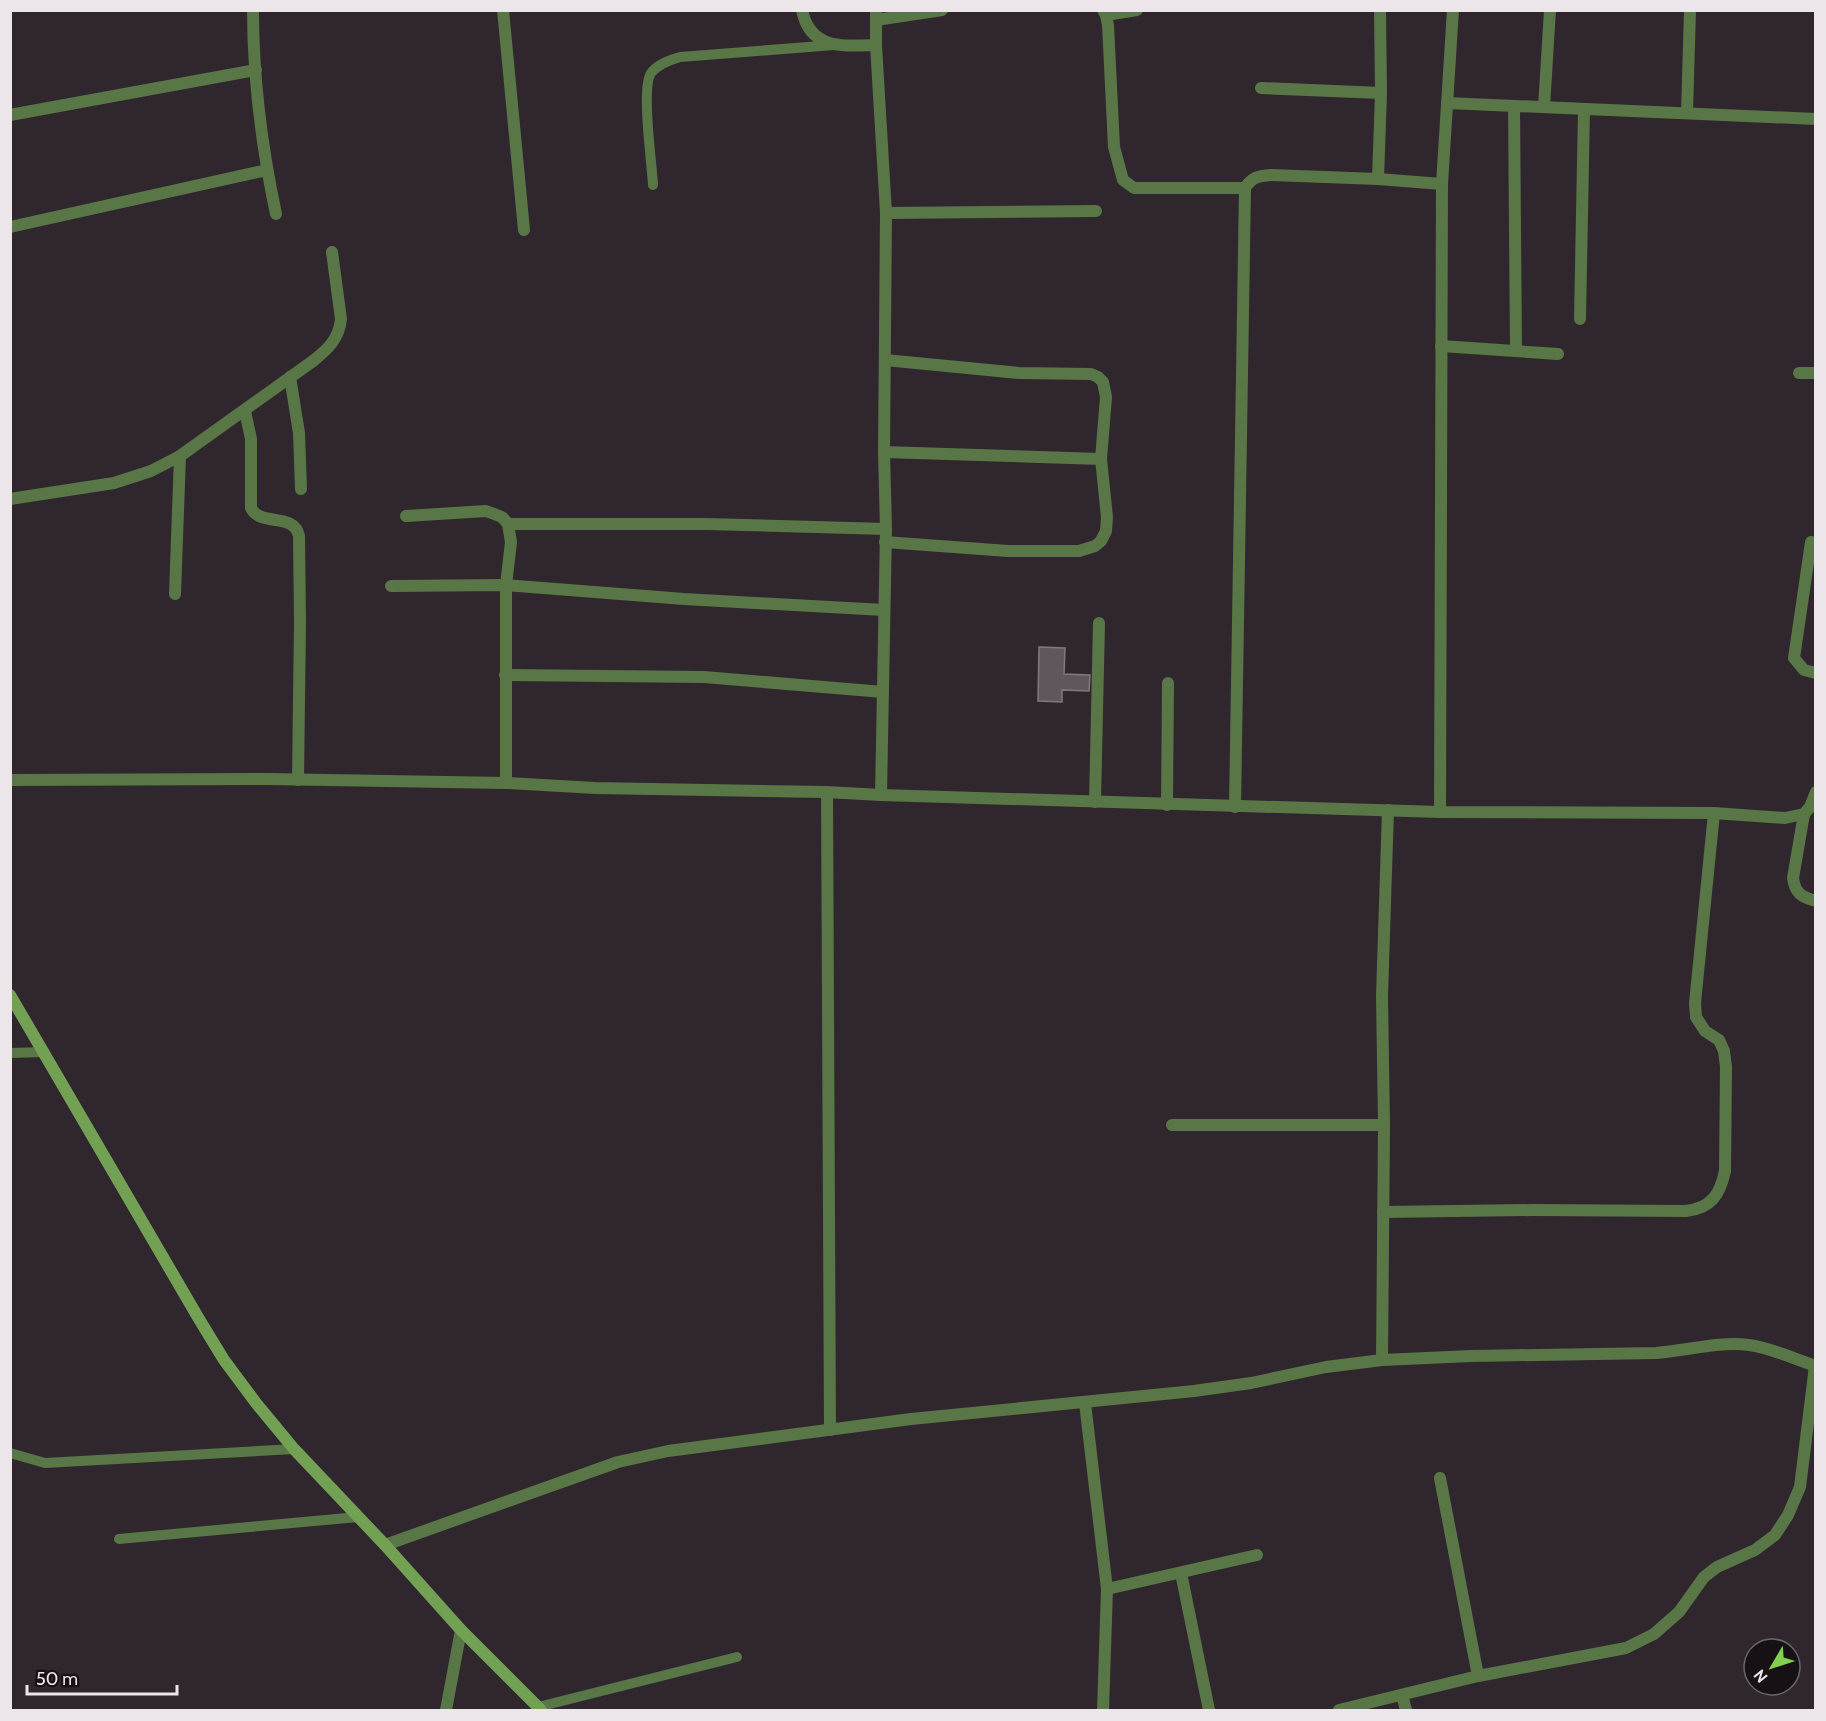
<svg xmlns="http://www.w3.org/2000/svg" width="1826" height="1721" font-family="Cabin,sans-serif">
<rect width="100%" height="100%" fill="#2f272d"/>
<polygon fill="#60565d" stroke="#82787f" stroke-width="1.5" points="1039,647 1065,648 1064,674 1090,675 1089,691 1062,690 1062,702 1038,701"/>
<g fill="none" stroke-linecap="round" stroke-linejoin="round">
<g stroke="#597647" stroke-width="10">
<path d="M 653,185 C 652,164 641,88 651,73 C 658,64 670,60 680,57 L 834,45"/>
<polyline points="10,1053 44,1052"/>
<polyline points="10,1453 45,1463 294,1449"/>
<polyline points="119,1539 358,1517"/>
<polyline points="538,1707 737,1657"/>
</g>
<g stroke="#597647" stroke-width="12">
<path d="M 253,10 C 253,78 262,148 276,214"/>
<polyline points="503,10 524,230"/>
<path d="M 802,10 C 810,50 843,46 876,45"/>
<polyline points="876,10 876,45 886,213 884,452 886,529 881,795"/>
<polyline points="1103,10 1106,15 1108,25 1114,147 1123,180 1134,188 1245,188"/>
<polyline points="1106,15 1137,10"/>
<polyline points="876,20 942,10"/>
<polyline points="1261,88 1381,93"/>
<polyline points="1447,103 1816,119"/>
<polyline points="1514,106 1516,351"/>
<polyline points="1544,107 1550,10"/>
<polyline points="1687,113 1690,10"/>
<polyline points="10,115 256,70"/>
<polyline points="1378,179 1381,93 1380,10"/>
<polyline points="886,213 1096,211"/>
<polyline points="10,227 267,170"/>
<polyline points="1580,319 1584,109"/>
<polyline points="1441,346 1558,354"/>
<polyline points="1799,373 1816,373"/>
<polyline points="290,377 299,433 301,489"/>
<path d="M 245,411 L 251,439 L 251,508 C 260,527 294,512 299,536 L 300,622 L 298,780"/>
<polyline points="884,452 1101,459"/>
<path d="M 10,499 L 114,483 L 151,471 L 180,456 L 313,361 C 328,349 339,339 341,319 L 332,252"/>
<polyline points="406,516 486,511 502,517 508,524 511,542 506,585 506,783"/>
<polyline points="508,524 706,524 886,529"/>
<polyline points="885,542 1008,551 1079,551 1095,546 1101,541 1106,531 1107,517 1101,459 1106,397 1103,382 1098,377 1091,374 1019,373 885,360"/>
<polyline points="1811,542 1794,658 1804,670 1816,673"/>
<polyline points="391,586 506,585 684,599 884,610"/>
<polyline points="175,594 180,456"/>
<polyline points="505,675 704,677 883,692"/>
<polyline points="10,780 268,779 506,783 595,788 827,792 881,795 1440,812 1714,813 1785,818 1804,814 1810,807 1816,792"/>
<polyline points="827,792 830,1430"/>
<polyline points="1095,802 1099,623"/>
<polyline points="1167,805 1168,683"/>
<path d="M 1235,807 L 1245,188 C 1252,177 1258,176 1271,175 L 1378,179 L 1442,184"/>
<polyline points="1440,812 1442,184 1453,10"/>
<path d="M 1804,814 L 1793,878 C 1795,893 1801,897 1816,901"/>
<polyline points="1172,1125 1384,1125"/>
<path d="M 1383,1212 L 1534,1210 L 1686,1211 C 1711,1208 1720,1195 1725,1171 L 1726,1067 L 1724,1051 L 1719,1040 L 1705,1031 L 1696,1017 L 1695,1003 L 1714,813"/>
<polyline points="1382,1360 1384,1125 1382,996 1388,810"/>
<polyline points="1085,1403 1107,1589 1103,1710"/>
<polyline points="1440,1478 1478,1676"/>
<path d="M 385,1545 L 618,1462 L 668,1451 L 911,1419 L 1194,1391 L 1251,1383 L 1326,1367 L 1382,1360 L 1471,1356 L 1656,1353 C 1686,1351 1718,1341 1749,1345 C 1772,1348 1794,1359 1816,1366"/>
<polyline points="1181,1573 1209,1710"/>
<polyline points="1107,1589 1257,1555"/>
<polyline points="1402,1695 1406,1710"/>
<polyline points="446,1710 461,1630"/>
<polyline points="1339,1710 1478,1676 1626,1648 1654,1634 1679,1612 1704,1577 1717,1567 1755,1550 1775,1535 1788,1515 1800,1487 1815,1366"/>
</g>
<polyline stroke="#72a154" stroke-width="12" points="10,995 199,1319 224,1360 256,1403 294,1449 385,1545 461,1630 541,1710"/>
</g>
<rect width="1826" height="1721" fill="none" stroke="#ece6ea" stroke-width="24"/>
<g transform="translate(1772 1667) rotate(231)"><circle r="28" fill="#151114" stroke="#6b666a" stroke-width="1.5"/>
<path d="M0-4.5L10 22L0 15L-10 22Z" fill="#84cf4d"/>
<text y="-9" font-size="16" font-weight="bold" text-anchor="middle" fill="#ece6ea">N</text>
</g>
<path d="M27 1685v9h150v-9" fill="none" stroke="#ece6ea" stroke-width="3"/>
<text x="36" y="1685" font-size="18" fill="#ece6ea" stroke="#151114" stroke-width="4.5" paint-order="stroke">50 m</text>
</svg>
